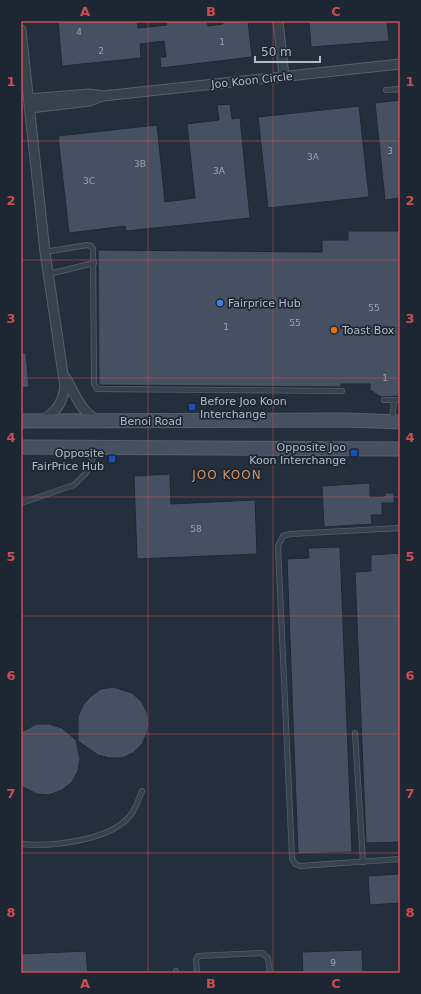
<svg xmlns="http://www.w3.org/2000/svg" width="421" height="994" font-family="'DejaVu Sans',sans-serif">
<rect width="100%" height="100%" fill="#242f3e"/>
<g fill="#455162" stroke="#1f2835">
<polygon points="58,21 137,21 138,28 167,25 166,21 207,21 208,26 223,24 222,21 248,21 252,57 161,68 160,57 166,57 164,41 140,44 141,58 62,66"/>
<polygon points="309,21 387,21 389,41 311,47"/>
<polygon points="400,100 400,198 385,200 375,103"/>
<polygon points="230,104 232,119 240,118 250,218 126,231 125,226 69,233 58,136 157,125 165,202 195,198 187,124 219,120 217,105"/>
<polygon points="359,106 369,197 268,208 258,117"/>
<polygon points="348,231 400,231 400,396 381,397 370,390 370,384 341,384 341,387 99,385 98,250 322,252 322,240 348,240"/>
<polygon points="21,353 26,353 29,387 21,388"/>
<polygon points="170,474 171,504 255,500 257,554 137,559 134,476"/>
<polygon points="370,483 370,497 385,496 385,493 394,493 394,503 382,503 382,515 371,515 372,524 324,527 322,486"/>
<polygon points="340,547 352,852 298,854 287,559 309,558 308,548"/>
<polygon points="400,553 400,842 366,843 355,572 371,571 371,555"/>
<polygon points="113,687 132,693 141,701 147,712 149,724 147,733 142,744 133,753 122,758 109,758 98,755 78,741 78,717 83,705 91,696 101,689"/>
<polygon points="37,724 49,724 62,728 76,740 80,759 78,771 72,782 62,790 49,795 37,794 21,786 21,732"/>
<polygon points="400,874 400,903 370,905 368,876"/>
<polygon points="362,950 363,973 303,973 302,952"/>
<polygon points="86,951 88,973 21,973 21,954"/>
</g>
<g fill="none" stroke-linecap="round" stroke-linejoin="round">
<g stroke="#565f6c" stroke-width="6">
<g id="lane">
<polyline points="386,90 400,89"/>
<polyline points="45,252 87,245 91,246 93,249 94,384 97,389 342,391"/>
<polyline points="49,274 94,263"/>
<polyline points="384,400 400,400"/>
<polyline points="392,420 394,400"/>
<polyline points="21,503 74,485 87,472 96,450"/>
<polyline points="400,528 290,534 283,536 278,546 292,858 295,864 300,866 400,859"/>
<polyline points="355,733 363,862"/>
<path d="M 21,844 C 50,847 107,841 128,818 C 136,811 138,800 142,791"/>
<polyline points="176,971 176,973"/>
<polyline points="197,973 196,960 198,956 262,953 268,958 270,973"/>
</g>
</g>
<g stroke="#565f6c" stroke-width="11">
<g id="street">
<polyline points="278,21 284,76"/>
<path d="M 21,30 L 45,252 L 65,387 C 62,403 57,412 42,420"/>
<polyline points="29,99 89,94 103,96 400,64"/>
<polyline points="30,108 90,101 102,96"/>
<path d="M 65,377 C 75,393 80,412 98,420"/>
</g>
</g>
<g stroke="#565f6c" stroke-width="15">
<g id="secondary">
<polyline points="21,421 346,420 400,422"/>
<polyline points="21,447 400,449"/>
</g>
</g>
<use href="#lane" stroke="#38414e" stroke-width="4.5"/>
<use href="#street" stroke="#38414e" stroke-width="9"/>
<use href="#secondary" stroke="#465061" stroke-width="13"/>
</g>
<path fill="none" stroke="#ce4d50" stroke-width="1" stroke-opacity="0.55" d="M 148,21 L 148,973M 273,21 L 273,973M 21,141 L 400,141M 21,260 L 400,260M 21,378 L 400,378M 21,497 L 400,497M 21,616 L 400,616M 21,734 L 400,734M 21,853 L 400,853"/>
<circle fill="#3f7fe0" stroke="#1d2633" stroke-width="1.5" cx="220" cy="303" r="4"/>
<circle fill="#e8710a" stroke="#1d2633" stroke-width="1.5" cx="334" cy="330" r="4"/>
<g fill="#1a4fb4" stroke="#1d2633" stroke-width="1.5">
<rect x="188" y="403" width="8" height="8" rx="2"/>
<rect x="350" y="449" width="8" height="8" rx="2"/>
<rect x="108" y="455" width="8" height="8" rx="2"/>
</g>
<g text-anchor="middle" stroke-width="3.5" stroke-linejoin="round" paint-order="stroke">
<g font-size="9" fill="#98a1af">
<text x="79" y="35">4</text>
<text x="222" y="45">1</text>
<text x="101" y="54">2</text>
<text x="390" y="154">3</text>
<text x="313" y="160">3A</text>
<text x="140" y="167">3B</text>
<text x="219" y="174">3A</text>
<text x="89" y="184">3C</text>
<text x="374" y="311">55</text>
<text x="295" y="326">55</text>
<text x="226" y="330">1</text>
<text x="385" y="381">1</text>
<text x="196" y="532">58</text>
<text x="333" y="966">9</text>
</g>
<g font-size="11" fill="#b4bcc9" stroke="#1d2633">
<text transform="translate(252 80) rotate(-6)" y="4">Joo Koon Circle</text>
<text x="151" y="425">Benoi Road</text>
</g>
<g font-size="11" fill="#b4bcc9" stroke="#1d2633" text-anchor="start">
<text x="228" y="307">Fairprice Hub</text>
<text x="342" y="334">Toast Box</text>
<text x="200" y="405">Before Joo Koon<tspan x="200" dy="13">Interchange</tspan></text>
<text x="346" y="451" text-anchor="end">Opposite Joo<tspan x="346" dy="13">Koon Interchange</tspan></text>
<text x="104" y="457" text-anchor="end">Opposite<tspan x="104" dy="13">FairPrice Hub</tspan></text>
</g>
<g font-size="12" letter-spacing="1" fill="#d59563" stroke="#1d2633">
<text x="227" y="479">JOO KOON</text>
</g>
</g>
<rect width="421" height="994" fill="none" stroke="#1d2633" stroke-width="44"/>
<path d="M255 56v6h65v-6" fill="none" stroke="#b4bcc9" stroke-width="2"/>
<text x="261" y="56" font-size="12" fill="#b4bcc9" stroke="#1d2633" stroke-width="3" paint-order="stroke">50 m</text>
<rect x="22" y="22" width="377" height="950" fill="none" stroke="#ce4d50" stroke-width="1.5"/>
<g font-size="13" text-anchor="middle" font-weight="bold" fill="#ce4d50">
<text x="85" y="16">A</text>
<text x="211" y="16">B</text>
<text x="336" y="16">C</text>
<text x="11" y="86">1</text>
<text x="410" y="86">1</text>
<text x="11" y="205">2</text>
<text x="410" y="205">2</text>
<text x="11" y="323">3</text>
<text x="410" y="323">3</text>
<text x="11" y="442">4</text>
<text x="410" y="442">4</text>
<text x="11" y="561">5</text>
<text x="410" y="561">5</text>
<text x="11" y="680">6</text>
<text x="410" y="680">6</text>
<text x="11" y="798">7</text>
<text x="410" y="798">7</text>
<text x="11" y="917">8</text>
<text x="410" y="917">8</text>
<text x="85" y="988">A</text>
<text x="211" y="988">B</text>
<text x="336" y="988">C</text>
</g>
</svg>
